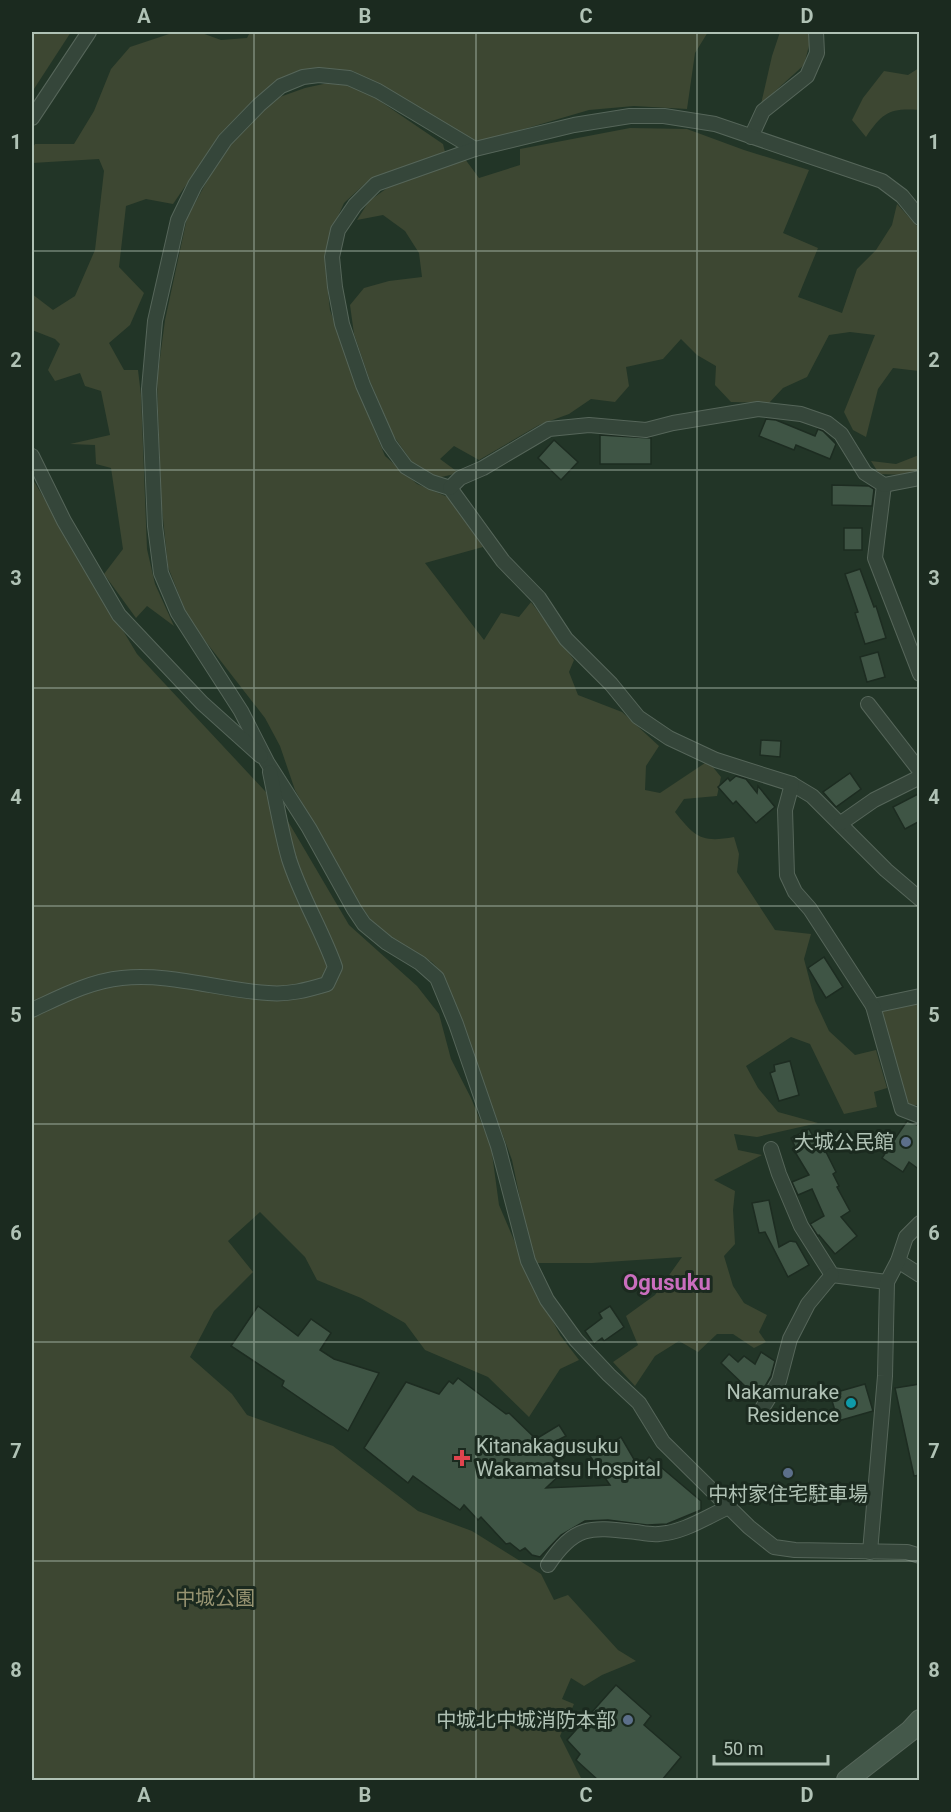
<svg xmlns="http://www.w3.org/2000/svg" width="951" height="1812" font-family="Roboto,'Noto Sans JP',sans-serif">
<rect width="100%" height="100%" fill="#223527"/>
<g fill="#3d4732">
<polygon points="32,32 71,32 32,92"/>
<polygon points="175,32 199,32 221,40 247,38 250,32 708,32 695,53 687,109 634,106 589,110 477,143 353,71 317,70 281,78 246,108 206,156 173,204 146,199 126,206 119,267 144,293 130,325 109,343 124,370 138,370 141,395 147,549 155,584 174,626 147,606 136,618 104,574 123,549 111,468 96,464 95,445 70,444 110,435 101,391 85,386 80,373 55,381 48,370 60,344 55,339 32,330 32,294 53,310 75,296 95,250 104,171 99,159 32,163 32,149 35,144 74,144 94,111 111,69 130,47"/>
<polygon points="780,32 808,32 811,38 804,65 761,104 772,56"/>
<path d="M 919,68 L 919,110 C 890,108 883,112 866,137 L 852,120 L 863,98 L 884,71 L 908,75 Z"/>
<path d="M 337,81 L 371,95 L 443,144 L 445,152 L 369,180 L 344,203 L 331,232 L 325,264 L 330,310 L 362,400 L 385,456 L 417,484 L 450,498 L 483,547 L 425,563 L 484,640 L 501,613 L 519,617 L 531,602 L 574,660 L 569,672 L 578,695 L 622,712 L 659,746 L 646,766 L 645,790 L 660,793 L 708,761 L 721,777 L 717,796 L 684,799 L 675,812 C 695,837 701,843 734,837 L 739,854 L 737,872 L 775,930 L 811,934 L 804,959 L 815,1001 L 829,1031 L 855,1055 L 876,1050 L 887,1088 L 874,1092 L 877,1107 L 844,1114 L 810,1044 L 791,1037 L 746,1066 L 758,1088 L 778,1112 L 818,1123 L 757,1137 L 734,1134 L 738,1150 L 762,1155 L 714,1180 L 735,1191 L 733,1210 L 735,1244 L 724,1256 L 733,1286 L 744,1303 L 767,1315 L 759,1332 L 766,1342 L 754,1348 L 733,1334 L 717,1334 L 698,1352 L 679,1341 L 655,1356 L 635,1386 L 613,1362 L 638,1345 L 626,1316 L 655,1295 L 682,1257 L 592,1263 L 536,1263 L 526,1228 L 512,1160 L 443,974 L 432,962 L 397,943 L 371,920 L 354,896 L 295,790 L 280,746 L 265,718 L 189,620 L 168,567 L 161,499 L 157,381 L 165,320 L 187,218 L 214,168 L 239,133 L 277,98 L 305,88 Z"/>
<polygon points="630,128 687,129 744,150 809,170 783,233 818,248 798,297 842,313 857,269 876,250 892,225 897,204 917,226 919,234 919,371 893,368 878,389 866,437 853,430 844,412 875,335 850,332 829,335 807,377 783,388 769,403 731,402 715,385 716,366 697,355 681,339 663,359 626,367 629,386 615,402 591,399 569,414 539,425 479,460 454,446 440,459 459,473 437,478 414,465 393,435 370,381 354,334 350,305 364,288 389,281 422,277 419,253 405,231 383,215 357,220 369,201 397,181 465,159 479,178 520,165 520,149"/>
<polygon points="919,455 919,471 906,475 879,474 871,461 896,464"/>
<polygon points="32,478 137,654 279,806 349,925 417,986 439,1014 451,1059 471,1098 491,1146 499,1205 531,1280 560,1335 579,1360 560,1369 529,1417 488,1377 425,1350 405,1323 361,1298 317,1280 305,1257 260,1212 228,1241 253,1272 214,1311 190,1357 232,1394 247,1415 333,1446 418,1511 472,1531 541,1574 554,1600 568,1595 618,1650 636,1661 602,1675 584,1686 571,1678 562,1699 574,1704 560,1736 582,1780 32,1780"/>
<polygon points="919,1003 919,1105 906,1106 880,1011"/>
</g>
<g fill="#3f5545" stroke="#1d2c21" stroke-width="1.5">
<polygon points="766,419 776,420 815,436 818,429 823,431 836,444 830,459 796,445 794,450 759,436"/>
<polygon points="600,435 651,438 651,464 600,464"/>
<polygon points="554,440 578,462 561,480 538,458"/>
<polygon points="832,485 869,486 874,489 872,506 832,505"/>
<rect x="844" y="528" width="18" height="22"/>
<polygon points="860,569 874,607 876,606 886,638 865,644 855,613 858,612 845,574"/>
<polygon points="878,652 885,677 867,682 860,657"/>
<polygon points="761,740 781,741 780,757 760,755"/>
<polygon points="850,773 861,789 836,807 823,792"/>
<polygon points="736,776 746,779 757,793 758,786 775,807 756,823 736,801 733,804 718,787 728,778 730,781"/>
<polygon points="920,793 920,821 905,829 893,807"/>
<polygon points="824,957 843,987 826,998 808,968"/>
<polygon points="790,1061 799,1095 779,1101 770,1073 775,1071 774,1065"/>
<polygon points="907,1121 920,1126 920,1170 909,1162 903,1172 882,1158"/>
<polygon points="809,1129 815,1140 819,1138 836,1172 833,1174 839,1186 837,1187 850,1211 841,1217 857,1236 835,1254 819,1235 818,1236 810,1224 824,1216 812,1189 798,1195 792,1182 809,1175 795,1152 797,1151 791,1138"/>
<polygon points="769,1200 779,1247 790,1241 796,1242 809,1265 788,1277 765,1232 759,1233 752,1203"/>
<polygon points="258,1306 298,1336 311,1319 331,1333 320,1350 334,1359 379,1373 348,1431 282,1386 284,1381 231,1346"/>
<polygon points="610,1306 624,1327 604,1341 602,1338 594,1344 585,1331 602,1318 599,1313"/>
<polygon points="761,1352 775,1361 771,1376 760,1395 745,1386 721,1363 729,1354 738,1362 744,1356 755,1364"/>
<polygon points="458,1378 506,1414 509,1413 536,1439 559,1425 566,1436 544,1447 565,1470 546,1488 610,1485 590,1456 621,1437 639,1468 649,1457 701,1501 701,1510 667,1524 647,1525 608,1520 585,1521 561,1535 540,1557 532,1555 525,1548 520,1551 510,1543 506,1544 481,1517 478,1520 464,1505 460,1510 413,1476 408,1483 364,1448 406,1382 439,1394 449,1381 453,1384"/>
<polygon points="865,1384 873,1411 838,1421 830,1394"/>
<polygon points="920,1384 920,1475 914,1476 895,1388"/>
<polygon points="616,1685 651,1716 644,1725 681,1757 662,1780 598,1780 576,1760 580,1754 567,1740"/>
</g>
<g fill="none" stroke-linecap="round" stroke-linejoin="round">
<g stroke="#56665a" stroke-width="16">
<g id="minor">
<polyline points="32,118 89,32"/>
<polyline points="751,137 763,111 807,76 817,53 816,32"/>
<polyline points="475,149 378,91 349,78 319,75 303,77 281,86 259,105 225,140 195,185 178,220 155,321 149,389 155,526 161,573 178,613 241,711 267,762 309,828 354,909 364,924 387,943 420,963 437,978 456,1024 498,1146 528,1261 547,1300 576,1340 609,1375 639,1403 663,1442 749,1527 774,1547 795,1550 907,1552 920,1556"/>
<polyline points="920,218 902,196 882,181 715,124 664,116 630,116 574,125 475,149 376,184 355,205 338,230 332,257 335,287 342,324 363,385 389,444 406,467 431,482 450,488 503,561 539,598 566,639 611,684 638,717 669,738 716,760 792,784 812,796 886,870 920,899"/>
<polyline points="32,456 64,521 119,615 202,703 261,756"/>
<polyline points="884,485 875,558 920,674"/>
<polyline points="450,488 460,478 483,468 549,429 589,425 646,430 673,423 758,409 801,414 827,423 841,434 865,473 884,485 920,478"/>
<polyline points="868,704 920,771"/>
<polyline points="792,784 785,810 787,875 795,892 810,909 873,1006 920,996"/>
<polyline points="841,823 874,800 920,777"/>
<polyline points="873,1006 902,1109 920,1116"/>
<path d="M 32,1010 C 60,997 90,981 122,978 C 171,973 219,990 268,993 C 288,995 307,990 327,984 L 335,967 C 322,930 301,897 289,859 C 281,831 276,801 270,772"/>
<polyline points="771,1149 779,1174 801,1226 832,1275 887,1282"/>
<polyline points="898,1261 920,1275"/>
<polyline points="760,1412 779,1381 790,1339 808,1304 832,1275"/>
<polyline points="870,1552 885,1376 887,1282 898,1261 906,1237 920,1223"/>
<path d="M 548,1565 C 575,1524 591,1527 636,1532 C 643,1533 652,1535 659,1534 C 685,1532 706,1517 729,1507"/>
</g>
</g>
<g stroke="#56665a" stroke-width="22">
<polyline id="secondary" points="847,1780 910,1731 920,1720"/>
</g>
<use href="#minor" stroke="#35463a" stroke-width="14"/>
<use href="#secondary" stroke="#44584a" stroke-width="20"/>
</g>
<path fill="none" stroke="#b0c2b5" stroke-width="1.5" stroke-opacity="0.55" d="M 254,32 L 254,1780M 476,32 L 476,1780M 697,32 L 697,1780M 32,251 L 920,251M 32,470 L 920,470M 32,688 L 920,688M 32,906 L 920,906M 32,1124 L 920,1124M 32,1342 L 920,1342M 32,1561 L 920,1561"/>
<g fill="#5c6f8a" stroke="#1b2a1f" stroke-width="2">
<circle cx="906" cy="1142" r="6"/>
<circle cx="788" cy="1473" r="6"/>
<circle cx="628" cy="1720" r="6"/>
</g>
<circle fill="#0f9aa8" stroke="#1b2a1f" stroke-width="2" cx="851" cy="1403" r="6"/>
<path fill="#e0444e" stroke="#1b2a1f" stroke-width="2" d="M459 1449h6v6h6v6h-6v6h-6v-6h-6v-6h6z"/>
<g text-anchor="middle" stroke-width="6" stroke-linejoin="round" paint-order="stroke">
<g font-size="20" fill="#b0c2b5" stroke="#1b2a1f" text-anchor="end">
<text x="894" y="1149">大城公民館</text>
<text x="839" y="1399">Nakamurake<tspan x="839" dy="23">Residence</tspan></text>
<text x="476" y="1453" text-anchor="start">Kitanakagusuku<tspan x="476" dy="23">Wakamatsu Hospital</tspan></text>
<text x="788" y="1501" text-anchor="middle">中村家住宅駐車場</text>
<text x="616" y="1727">中城北中城消防本部</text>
</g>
<g font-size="20" fill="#969371" stroke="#1b2a1f">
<text x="215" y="1605">中城公園</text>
</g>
<g font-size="22" font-weight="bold" fill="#ca6ebe" stroke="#1b2a1f">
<text x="667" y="1290">Ogusuku</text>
</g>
</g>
<rect width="951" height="1812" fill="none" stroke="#1b2a1f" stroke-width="66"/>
<path d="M714 1755v9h114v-9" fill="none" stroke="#b0c2b5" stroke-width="3"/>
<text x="723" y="1755" font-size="18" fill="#b0c2b5" stroke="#1b2a1f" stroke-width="4.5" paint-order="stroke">50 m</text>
<rect x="33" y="33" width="885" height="1746" fill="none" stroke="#b0c2b5" stroke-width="2"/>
<g font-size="20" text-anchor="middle" font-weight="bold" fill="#b0c2b5">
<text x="144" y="23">A</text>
<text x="365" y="23">B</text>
<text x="586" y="23">C</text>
<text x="807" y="23">D</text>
<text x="16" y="149">1</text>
<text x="934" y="149">1</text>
<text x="16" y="367">2</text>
<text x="934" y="367">2</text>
<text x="16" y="585">3</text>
<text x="934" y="585">3</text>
<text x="16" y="804">4</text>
<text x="934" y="804">4</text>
<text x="16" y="1022">5</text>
<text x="934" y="1022">5</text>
<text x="16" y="1240">6</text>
<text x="934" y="1240">6</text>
<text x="16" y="1458">7</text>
<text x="934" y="1458">7</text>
<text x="16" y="1677">8</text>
<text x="934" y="1677">8</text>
<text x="144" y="1802">A</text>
<text x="365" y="1802">B</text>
<text x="586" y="1802">C</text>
<text x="807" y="1802">D</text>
</g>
</svg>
